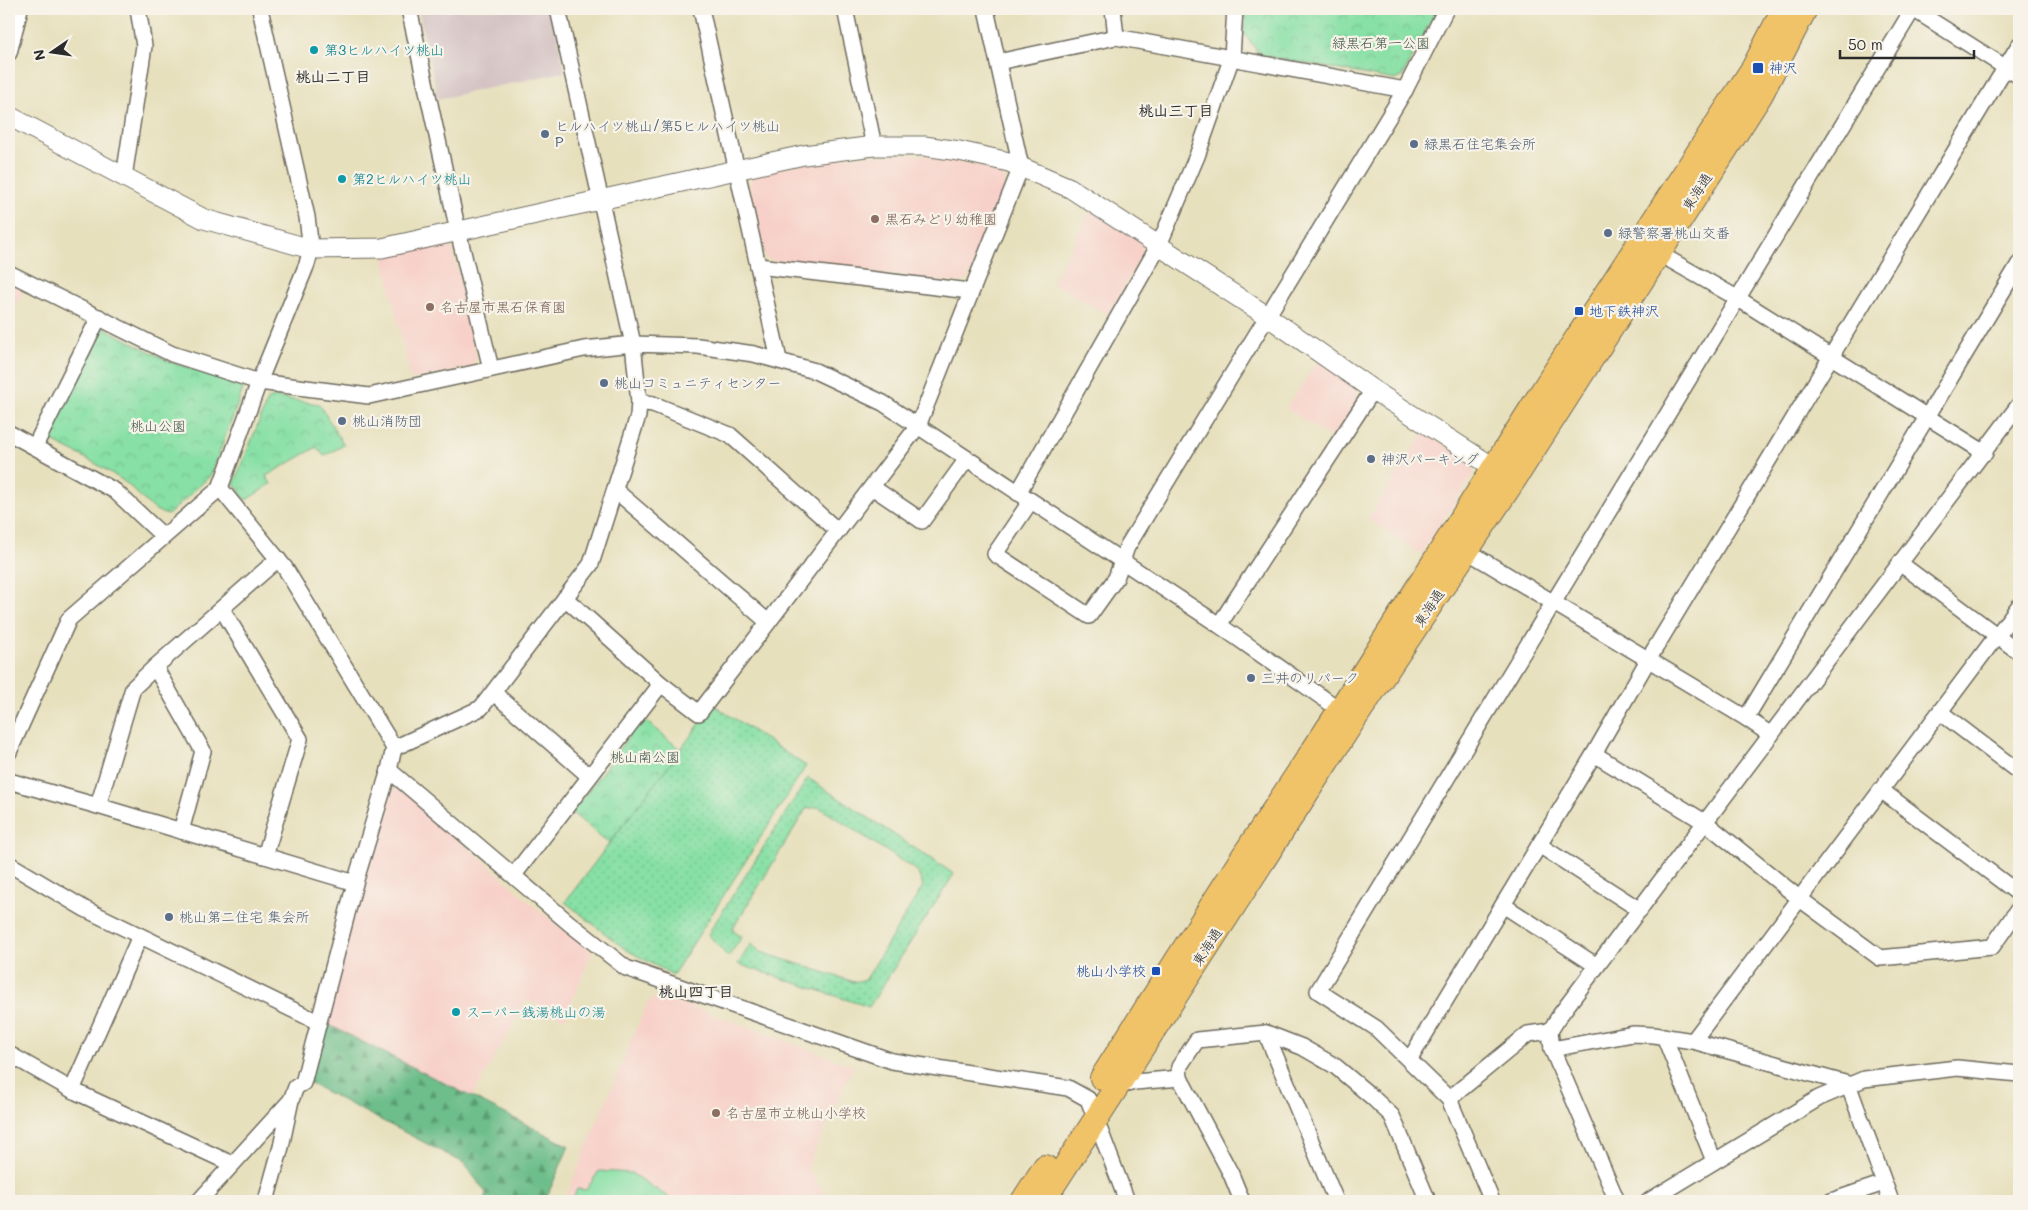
<svg xmlns="http://www.w3.org/2000/svg" width="2028" height="1210" font-family="Mali,'Klee One',sans-serif">
<defs>
<pattern id="grass-dots" width="8" height="8" patternUnits="userSpaceOnUse" patternTransform="scale(1.25)"><rect width="8" height="8" fill="#87e0a5"/><path d="M2 2h.1M6 6h.1" fill="none" stroke="#75c08e" stroke-width="1.8" stroke-linecap="round"/></pattern>
<pattern id="forest-firs" width="22" height="20" patternUnits="userSpaceOnUse" patternTransform="scale(1.25)"><rect width="22" height="20" fill="#6dbe8a"/><path d="M5 1l3.5 6h-7zM16 11l3.5 6h-7z" fill="#5a9b71"/></pattern>
<pattern id="park-crowns" width="20" height="18" patternUnits="userSpaceOnUse" patternTransform="scale(1.25)"><rect width="20" height="18" fill="#87e0a5"/><path d="M2 6a3 3 0 1 1 6 0M12 15a3 3 0 1 1 6 0" fill="none" stroke="#75c08e"/></pattern>
</defs>
<rect width="100%" height="100%" fill="#f7f3e8"/>
<filter id="ink" filterUnits="userSpaceOnUse"><feTurbulence type="fractalNoise" baseFrequency=".02" numOctaves="2"/><feDisplacementMap in="SourceGraphic" scale="10" xChannelSelector="R" yChannelSelector="G"/><feConvolveMatrix kernelMatrix="1 2 1 2 8 2 1 2 1" color-interpolation-filters="sRGB"/></filter>
<filter id="wash" filterUnits="userSpaceOnUse"><feTurbulence type="fractalNoise" baseFrequency=".0096" numOctaves="4" result="noise"/><feDisplacementMap in="SourceGraphic" scale="20" xChannelSelector="R" yChannelSelector="G"/><feGaussianBlur stdDeviation="1.12" result="paint"/><feColorMatrix in="noise" values="0 0 0 0 0 0 0 0 0 0 0 0 0 0 0 0 0 1.4 0 .05"/><feComposite in="paint" operator="in"/></filter>
<g filter="url(#wash)">
<rect width="100%" height="100%" fill="#e7e0bd"/>
<g fill="#f7d1c9">
<polygon points="901,154 932,156 1002,170 1006,184 968,279 959,283 770,260 764,255 749,184 754,175 826,158"/>
<polygon points="1092,210 1142,243 1143,252 1109,315 1052,283"/>
<polygon points="444,243 452,247 477,358 471,367 411,380 383,256"/>
<polygon points="9,280 25,288 9,320"/>
<polygon points="1318,361 1356,386 1359,397 1333,439 1286,408"/>
<polygon points="1424,432 1472,463 1474,474 1421,554 1368,519"/>
<polygon points="402,788 536,908 592,952 565,1019 527,1000 472,1097 325,1023 387,791"/>
<polygon points="663,996 853,1066 807,1168 830,1201 564,1201 648,1001"/>
</g>
<polygon fill="#d2bfc1" points="418,9 551,9 565,72 438,99"/>
<g fill="url(#grass-dots)" stroke="#598668">
<polygon points="714,705 806,766 673,975 625,949 565,902"/>
<polygon points="808,778 954,874 869,1007 738,964 751,944 761,952 854,982 866,979 923,886 917,871 819,807 806,809 732,930 742,937 728,957 708,934"/>
</g>
<polygon fill="url(#forest-firs)" stroke="#4c745a" points="325,1023 569,1146 545,1201 485,1201 486,1193 464,1163 309,1083"/>
<g fill="url(#park-crowns)" stroke="#598668">
<polygon points="1245,9 1437,9 1402,77 1395,80 1260,55 1244,33"/>
<path d="M 104,328 L 170,362 L 241,383 L 243,389 L 211,475 L 168,515 C 149,511 138,491 122,480 C 99,465 72,450 47,439 L 46,430 L 94,335 Z"/>
<polygon points="273,397 319,404 344,445 324,456 317,447 266,476 271,484 246,500 234,484 268,399"/>
<polygon points="642,718 681,750 609,843 572,813"/>
</g>
<polygon fill="#87e0a5" stroke="#598668" points="599,1171 631,1173 674,1201 572,1201 577,1189 586,1190"/>
</g>
<g filter="url(#ink)">
<g fill="none" stroke-linecap="round" stroke-linejoin="round">
<g stroke="#6d6a5e" stroke-width="18">
<g id="minor">
<polyline points="409,9 458,231 491,369"/>
<polyline points="701,9 779,360"/>
<polyline points="845,9 874,146"/>
<polyline points="1113,9 1116,37"/>
<polyline points="1913,9 2019,76"/>
<polyline points="9,53 20,9"/>
<polyline points="998,62 1116,37 1405,90"/>
<polyline points="124,177 144,46 138,9"/>
<polyline points="1651,249 1737,298 1985,453"/>
<polyline points="758,266 970,291"/>
<polyline points="9,273 172,354 259,382 369,396 584,349 633,344 558,9"/>
<polyline points="639,402 653,404 730,435 838,531"/>
<polyline points="9,433 115,491 163,536"/>
<polyline points="35,446 99,317"/>
<polyline points="872,487 922,521 967,459"/>
<polyline points="615,490 768,622"/>
<polyline points="1018,493 1159,245 1197,156 1232,57 1235,9"/>
<polyline points="1030,502 995,554 1089,616 1116,578 1127,547 1405,90 1446,9"/>
<polyline points="1467,551 1746,718 1771,735"/>
<polyline points="1901,564 2019,652"/>
<polyline points="565,598 661,684 699,713 918,426 1021,167 986,9"/>
<polyline points="222,609 300,739 265,856"/>
<polyline points="1219,625 1373,390"/>
<polyline points="155,667 203,751 181,831"/>
<polyline points="494,693 589,776"/>
<polyline points="1940,712 2019,772"/>
<polyline points="1746,718 2019,264"/>
<polyline points="394,748 481,708 591,564 638,416 639,402 633,344 698,346 754,354 815,371 883,403 1219,625 1340,710"/>
<polyline points="9,752 69,619 220,488 259,382 307,264 311,249 307,217 260,9"/>
<polyline points="1594,754 1706,823 1800,899 1880,958 1992,947 2019,908"/>
<polyline points="389,770 569,923 626,968 892,1061 1068,1088 1088,1099 1127,1201"/>
<polyline points="9,781 98,806 355,883"/>
<polyline points="1881,790 2019,894"/>
<polyline points="98,806 133,688 155,667 278,559"/>
<polyline points="1539,845 1640,910"/>
<polyline points="9,864 85,909 318,1022"/>
<polyline points="514,875 661,684"/>
<polyline points="1503,905 1597,966"/>
<polyline points="1266,1033 1336,1201"/>
<polyline points="1664,1036 1714,1161"/>
<polyline points="1693,1041 2019,606"/>
<polyline points="1552,1049 1633,1034 1654,1035 1693,1041 1848,1084 1891,1201"/>
<polyline points="9,1054 72,1090 232,1164"/>
<polyline points="1410,1059 1594,754 1648,660 2019,45"/>
<polyline points="1115,1087 1135,1082 1180,1078"/>
<polyline points="72,1090 140,936"/>
<polyline points="1449,1099 1528,1034 1550,1031"/>
<polyline points="199,1201 291,1100 296,1087 303,1083 355,883 389,770 394,748 285,568 220,488"/>
<polyline points="266,1201 281,1147 291,1100"/>
<polyline points="1242,1201 1231,1174 1180,1078 1179,1067 1197,1040 1266,1033 1302,1047 1335,1066 1372,1097 1392,1116 1428,1201"/>
<polyline points="1492,1201 1449,1099 1376,1028 1318,991 1913,9"/>
<polyline points="1617,1201 1552,1049 1550,1031 1560,1015 2019,405"/>
<polyline points="1649,1201 1819,1098 1864,1079 1957,1068 2019,1074"/>
<polyline points="1831,1201 1884,1183"/>
</g>
</g>
<g stroke="#6d6a5e" stroke-width="21">
<polyline id="tertiary" points="9,116 204,219 311,249 382,248 804,155 874,146 924,146 959,151 1009,162 1070,188 1267,316 1373,390 1504,474"/>
</g>
<g stroke="#6d6a5e" stroke-width="26">
<g id="primary">
<polyline points="1102,1078 1239,863 1340,710 1549,381 1754,67 1784,9"/>
<polyline points="1023,1201 1045,1167"/>
<polyline points="1043,1201 1351,724 1513,481 1761,94 1805,9"/>
</g>
</g>
<use href="#minor" stroke="#fff" stroke-width="15"/>
<use href="#tertiary" stroke="#fff" stroke-width="19"/>
<use href="#primary" stroke="#f1c369" stroke-width="24"/>
</g>
</g>
<g fill="#0f9aa8" stroke="#f7f3e8" stroke-width="2">
<circle cx="314" cy="50" r="5"/>
<circle cx="342" cy="179" r="5"/>
<circle cx="456" cy="1012" r="5"/>
</g>
<g fill="#1a4fb4" stroke="#f7f3e8" stroke-width="2">
<rect x="1752" y="62" width="12" height="12" rx="2.5"/>
<rect x="1574" y="306" width="10" height="10" rx="2.5"/>
<rect x="1151" y="966" width="10" height="10" rx="2.5"/>
</g>
<g fill="#5c6f8a" stroke="#f7f3e8" stroke-width="2">
<circle cx="545" cy="134" r="5"/>
<circle cx="1414" cy="144" r="5"/>
<circle cx="1608" cy="233" r="5"/>
<circle cx="604" cy="383" r="5"/>
<circle cx="342" cy="421" r="5"/>
<circle cx="1371" cy="459" r="5"/>
<circle cx="1251" cy="678" r="5"/>
<circle cx="169" cy="917" r="5"/>
</g>
<g fill="#8d6e63" stroke="#f7f3e8" stroke-width="2">
<circle cx="875" cy="219" r="5"/>
<circle cx="430" cy="307" r="5"/>
<circle cx="716" cy="1113" r="5"/>
</g>
<g text-anchor="middle" stroke-width="4.5" stroke-linejoin="round" paint-order="stroke">
<g font-size="14" fill="#42584a" stroke="#f7f3e8">
<text x="1381" y="48">緑黒石第一公園</text>
<text x="158" y="431">桃山公園</text>
<text x="645" y="762">桃山南公園</text>
</g>
<g font-size="14" fill="#0d838f" stroke="#f7f3e8" text-anchor="start">
<text x="324" y="55">第3ヒルハイツ桃山</text>
<text x="352" y="184">第2ヒルハイツ桃山</text>
<text x="466" y="1017">スーパー銭湯桃山の湯</text>
</g>
<g font-size="14" fill="#164399" stroke="#f7f3e8" text-anchor="start">
<text x="1769" y="73">神沢</text>
<text x="1589" y="316">地下鉄神沢</text>
<text x="1146" y="976" text-anchor="end">桃山小学校</text>
</g>
<g font-size="14" fill="#4e5e75" stroke="#f7f3e8" text-anchor="start">
<text x="555" y="131">ヒルハイツ桃山/第5ヒルハイツ桃山<tspan x="555" dy="16">P</tspan></text>
<text x="1424" y="149">緑黒石住宅集会所</text>
<text x="1618" y="238">緑警察署桃山交番</text>
<text x="614" y="388">桃山コミュニティセンター</text>
<text x="352" y="426">桃山消防団</text>
<text x="1381" y="464">神沢パーキング</text>
<text x="1261" y="683">三井のリパーク</text>
<text x="179" y="922">桃山第二住宅 集会所</text>
</g>
<g font-size="14" fill="#2b2b2b" stroke="#f7f3e8">
<text transform="translate(1697 192) rotate(-57)" y="5">東海通</text>
<text transform="translate(1429 608) rotate(-56)" y="5">東海通</text>
<text transform="translate(1207 947) rotate(-57)" y="5">東海通</text>
</g>
<g font-size="14" fill="#785e54" stroke="#f7f3e8" text-anchor="start">
<text x="885" y="224">黒石みどり幼稚園</text>
<text x="440" y="312">名古屋市黒石保育園</text>
<text x="726" y="1118">名古屋市立桃山小学校</text>
</g>
<g font-size="15" font-weight="bold" fill="#2b2b2b" stroke="#f7f3e8">
<text x="333" y="82">桃山二丁目</text>
<text x="1176" y="116">桃山三丁目</text>
<text x="696" y="997">桃山四丁目</text>
</g>
</g>
<rect width="2028" height="1210" fill="none" stroke="#f7f3e8" stroke-width="30"/>
<g transform="translate(52 52) rotate(257)" stroke="#f7f3e8" stroke-width="4" paint-order="stroke">
<path d="M0-4L9 19L0 12L-9 19Z" fill="#2b2b2b"/>
<text y="-8" font-size="14" font-weight="bold" text-anchor="middle" fill="#2b2b2b">N</text>
</g>
<path d="M1840 50v8h134v-8" fill="none" stroke="#2b2b2b" stroke-width="2.5"/>
<text x="1848" y="50" font-size="15" fill="#2b2b2b" stroke="#f7f3e8" stroke-width="4" paint-order="stroke">50 m</text>
</svg>
